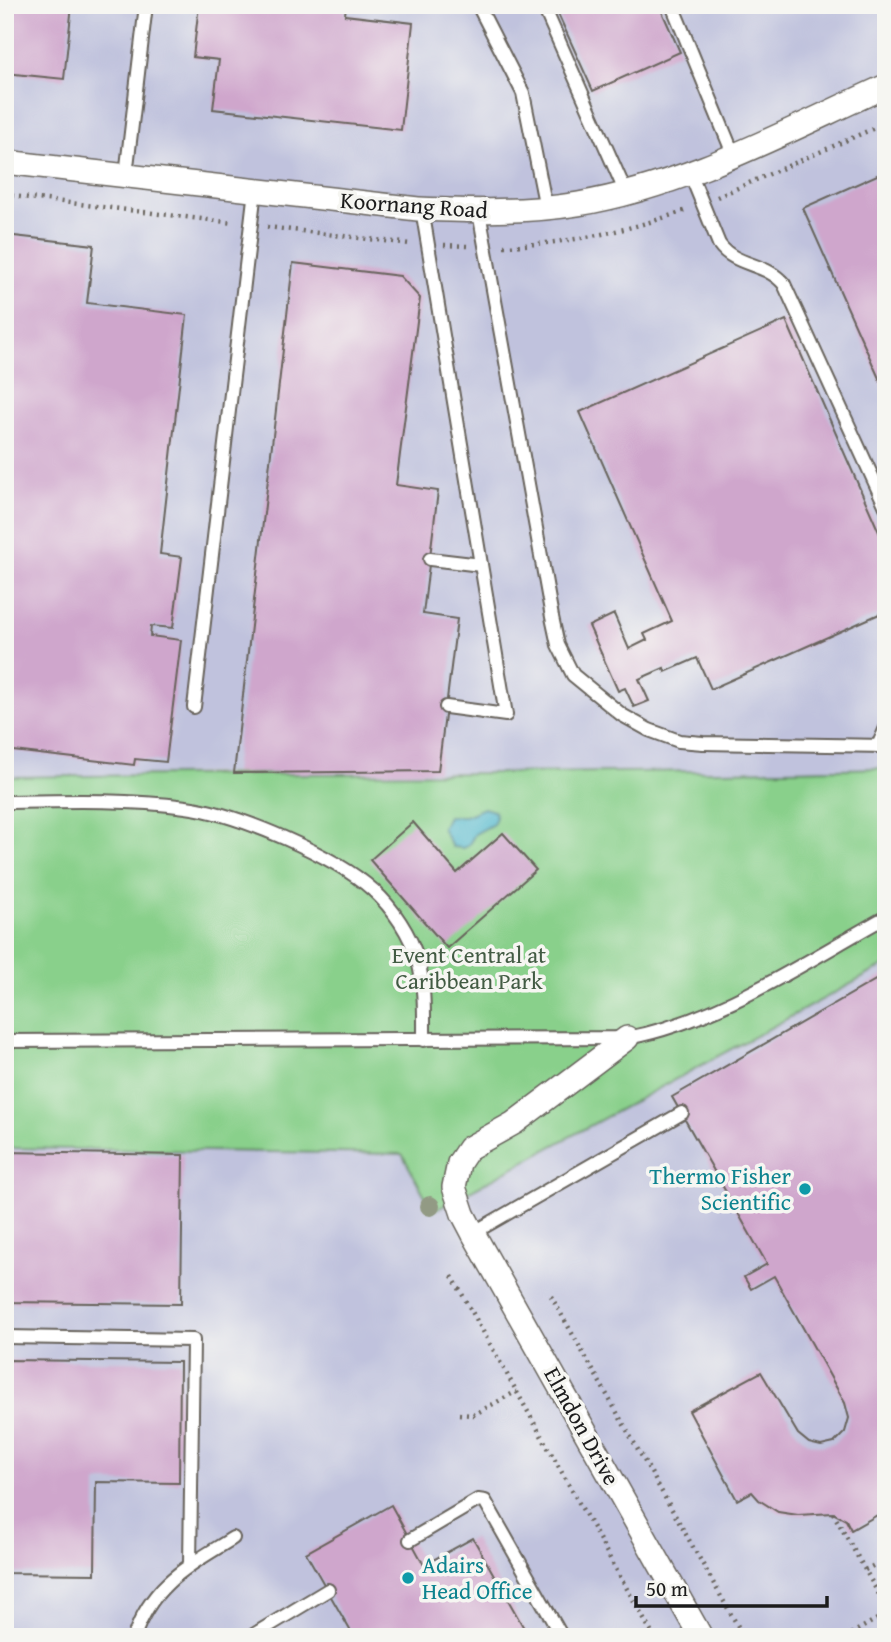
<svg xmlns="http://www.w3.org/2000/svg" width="891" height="1642" font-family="'Gentium Book Plus',serif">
<rect width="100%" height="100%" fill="#f6f6f2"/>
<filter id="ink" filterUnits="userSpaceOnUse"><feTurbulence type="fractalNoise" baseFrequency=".0143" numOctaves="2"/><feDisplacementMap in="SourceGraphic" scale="14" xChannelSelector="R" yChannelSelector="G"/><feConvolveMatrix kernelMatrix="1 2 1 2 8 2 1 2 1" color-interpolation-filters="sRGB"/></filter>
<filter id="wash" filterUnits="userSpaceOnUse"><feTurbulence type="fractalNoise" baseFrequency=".00686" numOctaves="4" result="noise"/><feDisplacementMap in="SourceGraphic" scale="28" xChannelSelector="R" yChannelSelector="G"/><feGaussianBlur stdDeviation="1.57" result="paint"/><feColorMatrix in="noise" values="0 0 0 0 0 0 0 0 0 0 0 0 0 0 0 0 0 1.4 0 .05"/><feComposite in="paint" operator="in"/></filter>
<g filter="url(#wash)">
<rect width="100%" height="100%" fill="#f3e8d4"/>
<g fill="#c0c2dd">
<polygon points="5,5 886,5 886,768 710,772 234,773 5,777"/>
<polygon points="886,965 886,1637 5,1637 5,1148 402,1154 434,1210"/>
</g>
<path fill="#89d08b" stroke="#527654" stroke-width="2" d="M 886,768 L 886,965 L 433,1211 L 402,1154 L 5,1148 L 5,777 C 299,772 592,775 886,768 Z"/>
<polygon fill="#4fb8cc" stroke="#366a74" stroke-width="2" points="484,808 494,811 496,817 493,824 475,834 469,844 464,848 452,847 442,828 448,816 465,816"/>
<g id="blocks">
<g fill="#cfa6cc">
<polygon points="5,5 72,5 64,79 5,73"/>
<polygon points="199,5 346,5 345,15 413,23 401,130 213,109 219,60 193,57"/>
<polygon points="554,5 659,5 680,52 593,91"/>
<polygon points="886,171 886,394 803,208"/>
<polygon points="5,235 94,245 87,303 187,315 160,554 182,557 173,628 151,626 150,636 181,640 166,762 135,759 134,765 5,750"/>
<polygon points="293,263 400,276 420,298 396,485 438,491 423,614 457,619 438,771 234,773"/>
<polygon points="786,320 886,548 886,611 711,689 697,658 665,672 664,668 639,679 649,701 634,707 625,688 618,691 589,626 614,614 629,649 647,640 644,634 672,621 580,412"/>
<polygon points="413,822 457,873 503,833 536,870 447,948 370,860"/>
<polygon points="886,974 886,1510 851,1530 846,1520 833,1513 798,1515 778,1512 759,1500 752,1492 737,1500 689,1411 761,1372 798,1434 809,1443 821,1446 834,1443 845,1432 849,1418 845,1403 774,1276 751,1289 744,1277 767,1264 672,1097"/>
<polygon points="5,1152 183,1155 181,1304 5,1302"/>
<polygon points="5,1360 180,1362 179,1483 96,1482 95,1574 5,1573"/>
<polygon points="391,1505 424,1565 473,1538 529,1637 354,1637 306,1553"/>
</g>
</g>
</g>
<g filter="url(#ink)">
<use href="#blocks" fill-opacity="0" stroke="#67635c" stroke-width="2"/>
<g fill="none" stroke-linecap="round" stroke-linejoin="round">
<g stroke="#67635c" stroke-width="16">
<g id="lane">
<polyline points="478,5 523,93 546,208"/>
<polyline points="543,5 626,193"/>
<polyline points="672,5 734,156"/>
<path d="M 690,173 L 719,244 C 735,267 766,262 784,284 L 886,507"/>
<polyline points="126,175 146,5"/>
<polyline points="422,209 506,715 446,707"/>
<polyline points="479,212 552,617 558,645 573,675 622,715 649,730 679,741 703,743 886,746"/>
<polyline points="430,559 481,565"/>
<polyline points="194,707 255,190"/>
<polyline points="878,746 886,728"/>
<path d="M 5,802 C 65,801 126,799 186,807 C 238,814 334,855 373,890 C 393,908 411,935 418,961 C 425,987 424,1013 424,1040"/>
<path d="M 5,1041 L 627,1038 C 719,1021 804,962 886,917"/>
<polyline points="473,1233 682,1113"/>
<polyline points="5,1337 193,1340 190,1565"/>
<polyline points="410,1540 478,1500 485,1501 562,1637"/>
<path d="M 134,1637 C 152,1583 189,1566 233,1538"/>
<polyline points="250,1637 328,1590"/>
</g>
</g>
<g stroke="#67635c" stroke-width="26">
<g id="street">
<path d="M 5,162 L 418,209 C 472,211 524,213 578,204 C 686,186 786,131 886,86"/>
<polyline points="627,1038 514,1123 469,1148 459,1163 454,1187 463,1214 473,1233 701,1637"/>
</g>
</g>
<g stroke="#67635c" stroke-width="4.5" stroke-dasharray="2 5" stroke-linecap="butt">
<polyline points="5,195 234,223"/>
<polyline points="717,197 886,123"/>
<polyline points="267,227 411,244"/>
<polyline points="444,245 467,246"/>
<path d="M 504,246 C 565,244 629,231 686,210"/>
<polyline points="452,1276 654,1637"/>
<polyline points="551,1296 744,1637"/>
<polyline points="459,1414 473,1415 517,1391"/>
<polyline points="833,1513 886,1607"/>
<polyline points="865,1570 886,1559"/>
<polyline points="845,1637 886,1614"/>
</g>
<use href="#lane" stroke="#fff" stroke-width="12"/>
<use href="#street" stroke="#fff" stroke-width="23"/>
</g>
<circle fill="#929a84" cx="430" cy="1206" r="10"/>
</g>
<g fill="#0f9aa8" stroke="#f6f6f2" stroke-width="2.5">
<circle cx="805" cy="1189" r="7"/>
<circle cx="408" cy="1578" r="7"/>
</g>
<g text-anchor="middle" stroke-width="7" stroke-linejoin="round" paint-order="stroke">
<g font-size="23" fill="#1c1c1c" stroke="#f6f6f2">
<text transform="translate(414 205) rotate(4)" y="8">Koornang Road</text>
<text transform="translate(582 1426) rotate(61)" y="8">Elmdon Drive</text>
</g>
<g font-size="23" fill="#425b43" stroke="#f6f6f2">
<text x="469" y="963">Event Central at<tspan x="469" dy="26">Caribbean Park</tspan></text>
</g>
<g font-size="23" fill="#0d838f" stroke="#f6f6f2" text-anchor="end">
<text x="791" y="1184">Thermo Fisher<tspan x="791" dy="26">Scientific</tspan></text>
<text x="422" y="1573" text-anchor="start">Adairs<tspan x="422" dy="26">Head Office</tspan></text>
</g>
</g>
<rect width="891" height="1642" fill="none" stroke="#f6f6f2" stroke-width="28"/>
<path d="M636 1596v10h191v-10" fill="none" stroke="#1c1c1c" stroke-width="3.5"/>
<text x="646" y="1596" font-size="21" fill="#1c1c1c" stroke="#f6f6f2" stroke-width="5" paint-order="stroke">50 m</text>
</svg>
